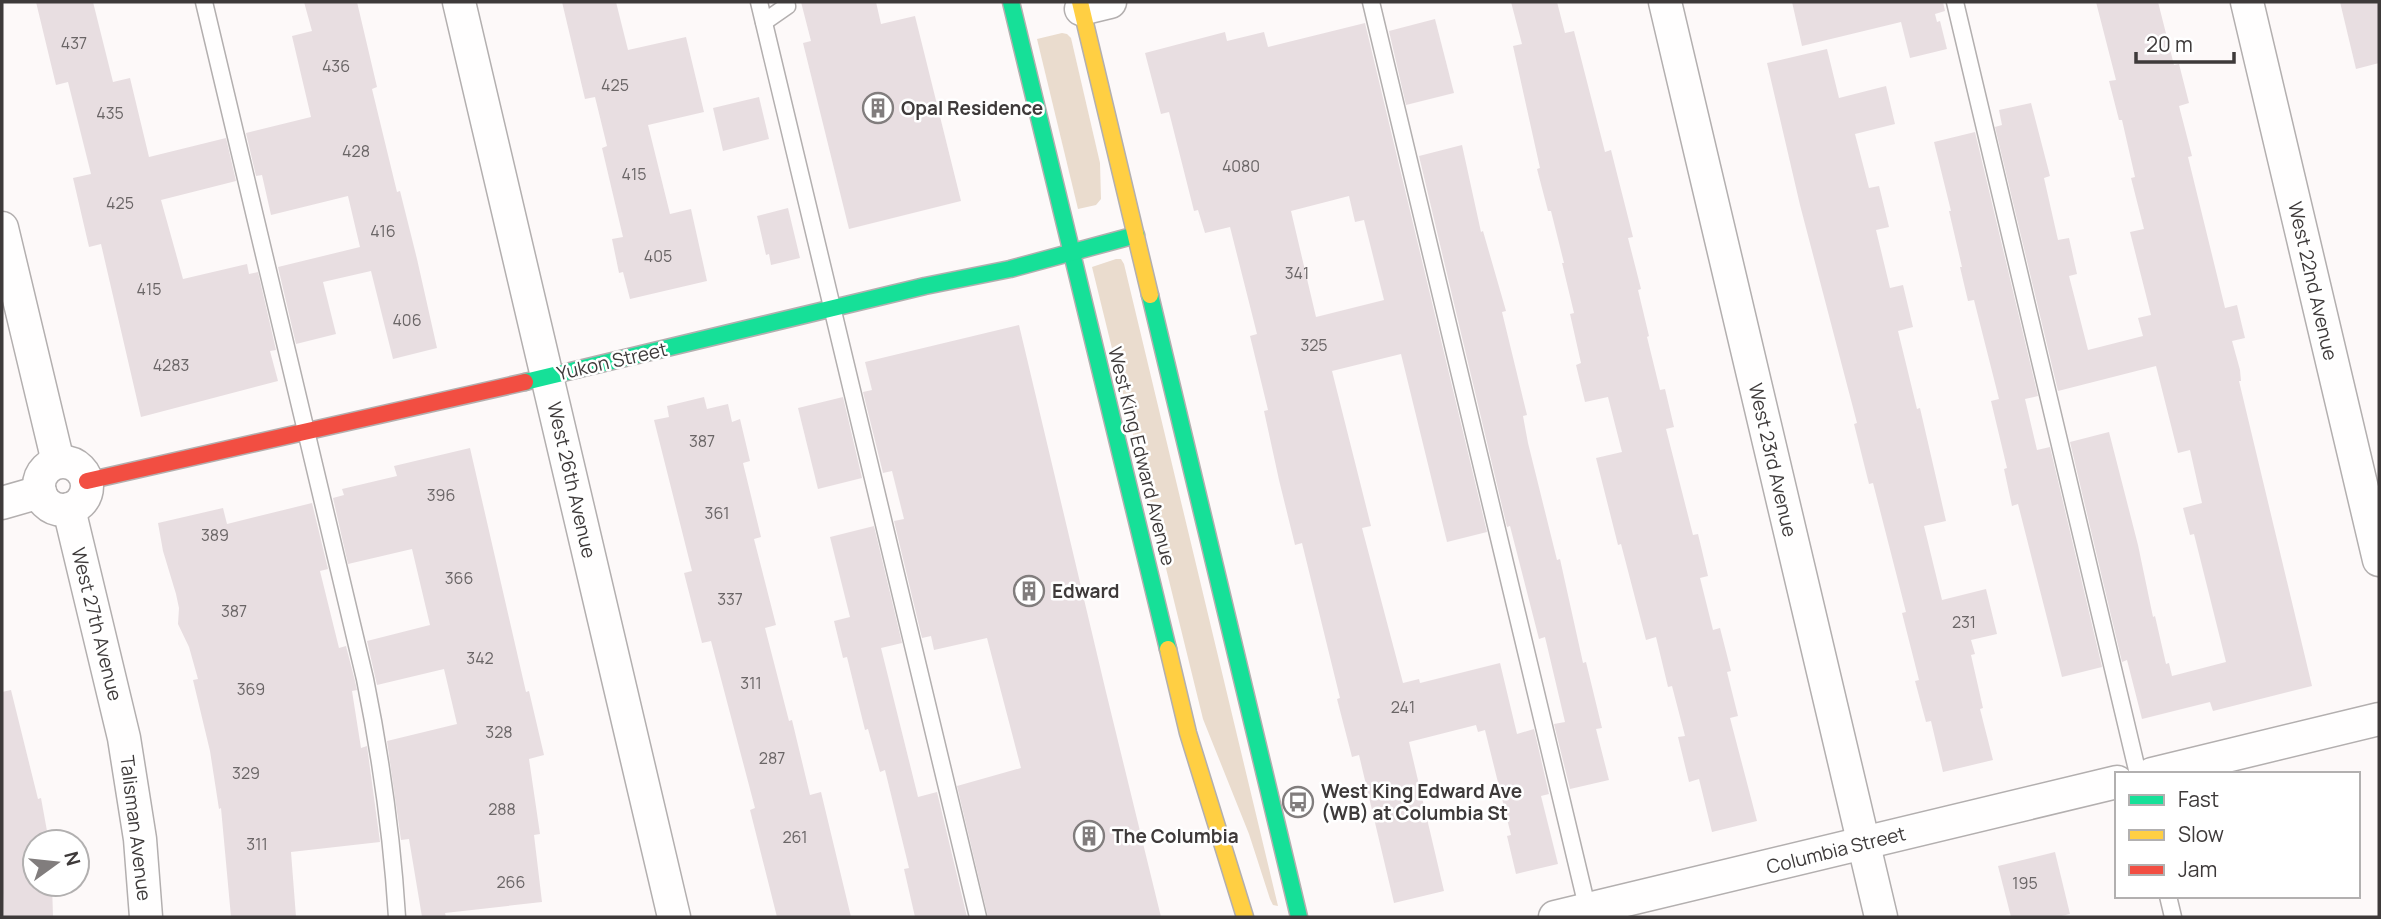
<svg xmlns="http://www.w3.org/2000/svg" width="2381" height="919" font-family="Manrope,sans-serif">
<rect width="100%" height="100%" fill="#fdf9f9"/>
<g fill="#eadcce">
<polygon points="1062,33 1067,34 1071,38 1100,163 1101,199 1096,205 1078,209 1037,39"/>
<polygon points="1116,259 1121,259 1124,264 1278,906 1273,905 1270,899 1249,834 1203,719 1092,267"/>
</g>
<g fill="#e8dee1" fill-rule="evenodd">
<polygon points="36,2 93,2 113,82 130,78 149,157 226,138 236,181 161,200 183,279 247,264 249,274 258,272 276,350 270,351 278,381 141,417 101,244 89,247 73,178 91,174 68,82 56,85"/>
<polygon points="304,2 357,2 377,87 372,89 397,192 400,191 417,259 437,348 393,359 371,271 323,282 336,334 296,344 278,267 360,247 348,196 271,215 262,175 256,176 246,133 311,117 292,36 312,31"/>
<polygon points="562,2 616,2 628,50 686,37 704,112 648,125 670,214 691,209 707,281 630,299 623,272 619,273 612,239 623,237 602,148 607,146 595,97 585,99"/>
<polygon points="801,2 876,2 881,24 915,16 961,201 849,229 803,43 811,41"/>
<polygon points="1511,2 1557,2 1565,33 1574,31 1605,152 1611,150 1633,237 1628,238 1641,289 1638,290 1649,336 1647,337 1660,390 1665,389 1674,427 1666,429 1693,535 1698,534 1708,576 1700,578 1713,630 1720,628 1731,671 1727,672 1738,716 1730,718 1757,821 1712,832 1699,779 1689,782 1678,737 1685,736 1672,686 1668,687 1656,637 1646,640 1621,544 1618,545 1596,458 1622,452 1608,397 1585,402 1576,365 1581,363 1570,314 1574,313 1562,263 1564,263 1551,211 1548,211 1537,169 1540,168 1513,46 1522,44"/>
<polygon points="1792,2 1943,2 1945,11 1935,14 1937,22 1940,21 1947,49 1910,58 1901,22 1802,46"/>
<polygon points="2096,2 2158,2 2174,65 2179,64 2189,103 2179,106 2192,156 2188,157 2225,308 2237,305 2245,338 2232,341 2240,370 2241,381 2239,381 2312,686 2213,711 2210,702 2142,719 2127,660 2122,662 2070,442 2109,432 2138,545 2153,617 2155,616 2166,664 2169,663 2172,676 2226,662 2194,534 2190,535 2183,508 2202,503 2190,450 2178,453 2156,366 2058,391 1995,127 2002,125 1999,110 2031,103 2050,176 2044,178 2058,240 2069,238 2077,274 2069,276 2088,350 2143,336 2138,318 2151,315 2130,232 2144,229 2131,178 2135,177 2122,120 2119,120 2109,81 2116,80"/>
<polygon points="2340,2 2379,2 2379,63 2356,69"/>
<polygon points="1435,19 1454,93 1406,105 1389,31"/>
<path d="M 1365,23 L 1487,532 L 1447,542 L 1401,354 L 1332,371 L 1371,526 L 1362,528 L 1403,683 L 1419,679 L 1420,683 L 1500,663 L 1517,734 L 1534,729 L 1549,794 L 1541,796 L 1558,864 L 1516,874 L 1507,836 L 1511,835 L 1485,730 L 1478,732 L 1476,725 L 1409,742 L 1444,891 L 1394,903 L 1359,755 L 1352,757 L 1337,699 L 1340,698 L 1302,543 L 1295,545 L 1279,480 L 1264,411 L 1268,410 L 1250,336 L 1257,334 L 1230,227 L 1205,233 L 1198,210 L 1194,211 L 1169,112 L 1161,114 L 1145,53 L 1225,32 L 1227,41 L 1264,32 L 1268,47 ZM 1349,196 L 1355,222 L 1364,220 L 1384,300 L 1316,317 L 1291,211 Z"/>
<polygon points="1827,49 1839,98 1886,86 1895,124 1855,134 1869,188 1879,186 1889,227 1876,230 1890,288 1903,285 1913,327 1898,331 1917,409 1920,408 1946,521 1924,526 1942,600 1986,589 1997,634 1971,640 1975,654 1971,655 1983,708 1980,709 1993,760 1943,772 1931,721 1926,722 1915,681 1919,680 1902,613 1906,612 1873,483 1869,484 1854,424 1857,423 1800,205 1767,63"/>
<polygon points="759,97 769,139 723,151 713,108"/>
<polygon points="1975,132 2038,396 2025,399 2037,450 2050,447 2102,667 2062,677 2018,504 2012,506 2004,469 2007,468 1991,401 1999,399 1974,300 1968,301 1960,267 1962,267 1949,211 1951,211 1934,142"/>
<polygon points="1462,145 1481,232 1483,231 1506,311 1502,312 1527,415 1523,416 1528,443 1557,560 1560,559 1583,663 1586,662 1602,728 1596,729 1609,780 1570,789 1554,724 1565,722 1545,637 1539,639 1510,526 1507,527 1419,156"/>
<polygon points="788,208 800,258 771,265 769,254 766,255 757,216"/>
<polygon points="1019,325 1106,692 1161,917 988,917 957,786 1021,768 987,638 934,650 931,636 922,638 894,521 904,519 892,471 883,473 863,392 872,390 865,362"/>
<polygon points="704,397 707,409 728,404 732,422 740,419 750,461 743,463 761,537 754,539 776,625 765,628 789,721 792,720 810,795 821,792 851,917 777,917 750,810 755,808 711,641 702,643 684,573 692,571 654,420 669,417 667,406"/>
<polygon points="843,397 862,478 818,489 798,408"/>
<polygon points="470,448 526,692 529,691 544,755 529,759 540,834 534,835 542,902 445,913 446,917 422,917 409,839 401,840 387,741 457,724 444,669 377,685 367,641 430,625 412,549 348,564 333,498 344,495 342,489 397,476 394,466"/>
<polygon points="312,503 328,569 320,571 339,648 346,646 355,681 357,690 352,691 361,748 367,746 380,842 291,852 296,917 231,917 221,808 219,809 210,751 193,680 198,679 189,647 178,624 179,608 176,594 163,551 158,523 223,508 227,524"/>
<polygon points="874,526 902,643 881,648 918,797 937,792 967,917 915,917 904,869 909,868 885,770 880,772 868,729 865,730 847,657 843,658 834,621 850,617 830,537"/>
<polygon points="11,690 38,799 41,798 49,842 35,842 35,884 52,884 53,917 4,917 2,867 2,692"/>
<polygon points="2055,852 2070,914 2057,917 2011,917 1998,866"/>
</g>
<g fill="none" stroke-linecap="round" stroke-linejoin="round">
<g stroke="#b3afaf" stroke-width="19">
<g id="lane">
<path d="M 204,2 L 365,679 C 381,758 392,836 397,917"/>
<polyline points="759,2 978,917"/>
<polyline points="1371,2 1589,915"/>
<polyline points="1955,2 2138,774"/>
<polyline points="764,22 787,6 786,2"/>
<polyline points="2168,896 2173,917"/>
</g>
</g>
<g stroke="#b3afaf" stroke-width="35">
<g id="street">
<polyline points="459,2 674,917"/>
<polyline points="1665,2 1881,917"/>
<polyline points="2247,2 2379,560"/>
<polyline points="1081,9 1110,2"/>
<polyline points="2,228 58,462"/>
<circle cx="63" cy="486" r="24"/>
<polyline points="2,503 40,492"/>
<polyline points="69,509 124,738 140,839 146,917"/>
<polyline points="2152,774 2379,719"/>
<polyline points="1555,917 2117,782"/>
</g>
</g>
<g stroke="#b3afaf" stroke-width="19">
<g id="fast">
<polyline points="1011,2 1168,649"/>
<polyline points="1150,295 1299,917"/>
<polyline points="525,382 925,286 1010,269 1136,235"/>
</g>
</g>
<g stroke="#b3afaf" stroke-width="19">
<g id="slow">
<polyline points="1080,2 1150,295"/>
<polyline points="1168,649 1188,733 1245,917"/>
</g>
</g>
<g stroke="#b3afaf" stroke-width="19">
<polyline id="jam" points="87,481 525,382"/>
</g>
<use href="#lane" stroke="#fffefe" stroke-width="16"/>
<use href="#street" stroke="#fffefe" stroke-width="32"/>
<use href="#fast" stroke="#16e098" stroke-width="16"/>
<use href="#slow" stroke="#ffcf43" stroke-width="16"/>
<use href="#jam" stroke="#f24e42" stroke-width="16"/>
</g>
<defs>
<g id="building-ring" transform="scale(1.575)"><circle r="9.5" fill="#fff" stroke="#817d7d" stroke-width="1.5"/><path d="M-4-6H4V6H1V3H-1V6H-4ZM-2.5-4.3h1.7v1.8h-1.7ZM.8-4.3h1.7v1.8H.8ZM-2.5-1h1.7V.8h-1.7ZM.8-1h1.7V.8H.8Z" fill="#817d7d"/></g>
<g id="bus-ring" transform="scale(1.575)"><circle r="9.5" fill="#fff" stroke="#817d7d" stroke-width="1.5"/><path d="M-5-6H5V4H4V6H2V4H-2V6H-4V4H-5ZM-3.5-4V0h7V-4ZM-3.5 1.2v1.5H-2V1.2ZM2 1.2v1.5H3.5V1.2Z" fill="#817d7d"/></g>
</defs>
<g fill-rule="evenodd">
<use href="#building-ring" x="878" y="108"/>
<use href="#building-ring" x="1029" y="591"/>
<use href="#bus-ring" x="1298" y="802"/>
<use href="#building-ring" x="1089" y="836"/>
</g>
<g text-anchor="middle" stroke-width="5" stroke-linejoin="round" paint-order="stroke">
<g font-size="16" fill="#6a6566">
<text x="74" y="49">437</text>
<text x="336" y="72">436</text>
<text x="615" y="91">425</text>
<text x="110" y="119">435</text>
<text x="356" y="157">428</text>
<text x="1241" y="172">4080</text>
<text x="634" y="180">415</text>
<text x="120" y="209">425</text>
<text x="383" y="237">416</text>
<text x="658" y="262">405</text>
<text x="1297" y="279">341</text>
<text x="149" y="295">415</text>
<text x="407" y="326">406</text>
<text x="1314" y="351">325</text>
<text x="171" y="371">4283</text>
<text x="702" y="447">387</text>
<text x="441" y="501">396</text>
<text x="717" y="519">361</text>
<text x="215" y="541">389</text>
<text x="459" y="584">366</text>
<text x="730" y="605">337</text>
<text x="234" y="617">387</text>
<text x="1964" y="628">231</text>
<text x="480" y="664">342</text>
<text x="751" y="689">311</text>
<text x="251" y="695">369</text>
<text x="1403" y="713">241</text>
<text x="499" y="738">328</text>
<text x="772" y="764">287</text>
<text x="246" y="779">329</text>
<text x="502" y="815">288</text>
<text x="795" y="843">261</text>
<text x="257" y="850">311</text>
<text x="511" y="888">266</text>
<text x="2025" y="889">195</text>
</g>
<g font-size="19" font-weight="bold" fill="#3e3a3a" stroke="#fff" text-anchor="start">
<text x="901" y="115">Opal Residence</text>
<text x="1052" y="598">Edward</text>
<text x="1321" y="798">West King Edward Ave<tspan x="1321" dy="22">(WB) at Columbia St</tspan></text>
<text x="1112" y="843">The Columbia</text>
</g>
<g font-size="19" fill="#3e3a3a" stroke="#fff">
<text transform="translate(2313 281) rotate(77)" y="7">West 22nd Avenue</text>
<text transform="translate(612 361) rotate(-13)" y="7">Yukon Street</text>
<text transform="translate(1142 456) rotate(76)" y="7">West King Edward Avenue</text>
<text transform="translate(1773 460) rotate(77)" y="7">West 23rd Avenue</text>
<text transform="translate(572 480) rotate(77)" y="7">West 26th Avenue</text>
<text transform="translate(97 624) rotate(76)" y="7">West 27th Avenue</text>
<text transform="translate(136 828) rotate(83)" y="7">Talisman Avenue</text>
<text transform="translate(1836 850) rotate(-14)" y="7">Columbia Street</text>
</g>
</g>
<rect width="2381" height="919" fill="none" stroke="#3e3a3a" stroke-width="7"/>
<rect x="2115" y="772" width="245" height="126" fill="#ffffff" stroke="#b2b0b0" stroke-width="2"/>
<rect x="2129" y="795" width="35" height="10" fill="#16e098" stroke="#b2b0b0" stroke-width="2"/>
<text x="2178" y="807" font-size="21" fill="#3e3a3a">Fast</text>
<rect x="2129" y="830" width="35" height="10" fill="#ffcf43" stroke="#b2b0b0" stroke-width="2"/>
<text x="2178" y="842" font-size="21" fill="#3e3a3a">Slow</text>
<rect x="2129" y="865" width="35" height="10" fill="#f24e42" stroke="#b2b0b0" stroke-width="2"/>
<text x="2178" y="877" font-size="21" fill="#3e3a3a">Jam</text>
<g transform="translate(56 863) rotate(75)"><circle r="33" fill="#ffffff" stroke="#b2b0b0" stroke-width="2"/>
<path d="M0-5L12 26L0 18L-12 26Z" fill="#817d7d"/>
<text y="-10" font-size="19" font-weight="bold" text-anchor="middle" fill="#3e3a3a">N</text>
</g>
<path d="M2136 52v10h98v-10" fill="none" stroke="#3e3a3a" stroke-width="3.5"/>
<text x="2146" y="52" font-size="21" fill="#3e3a3a" stroke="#ffffff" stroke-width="5" paint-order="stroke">20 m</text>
</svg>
